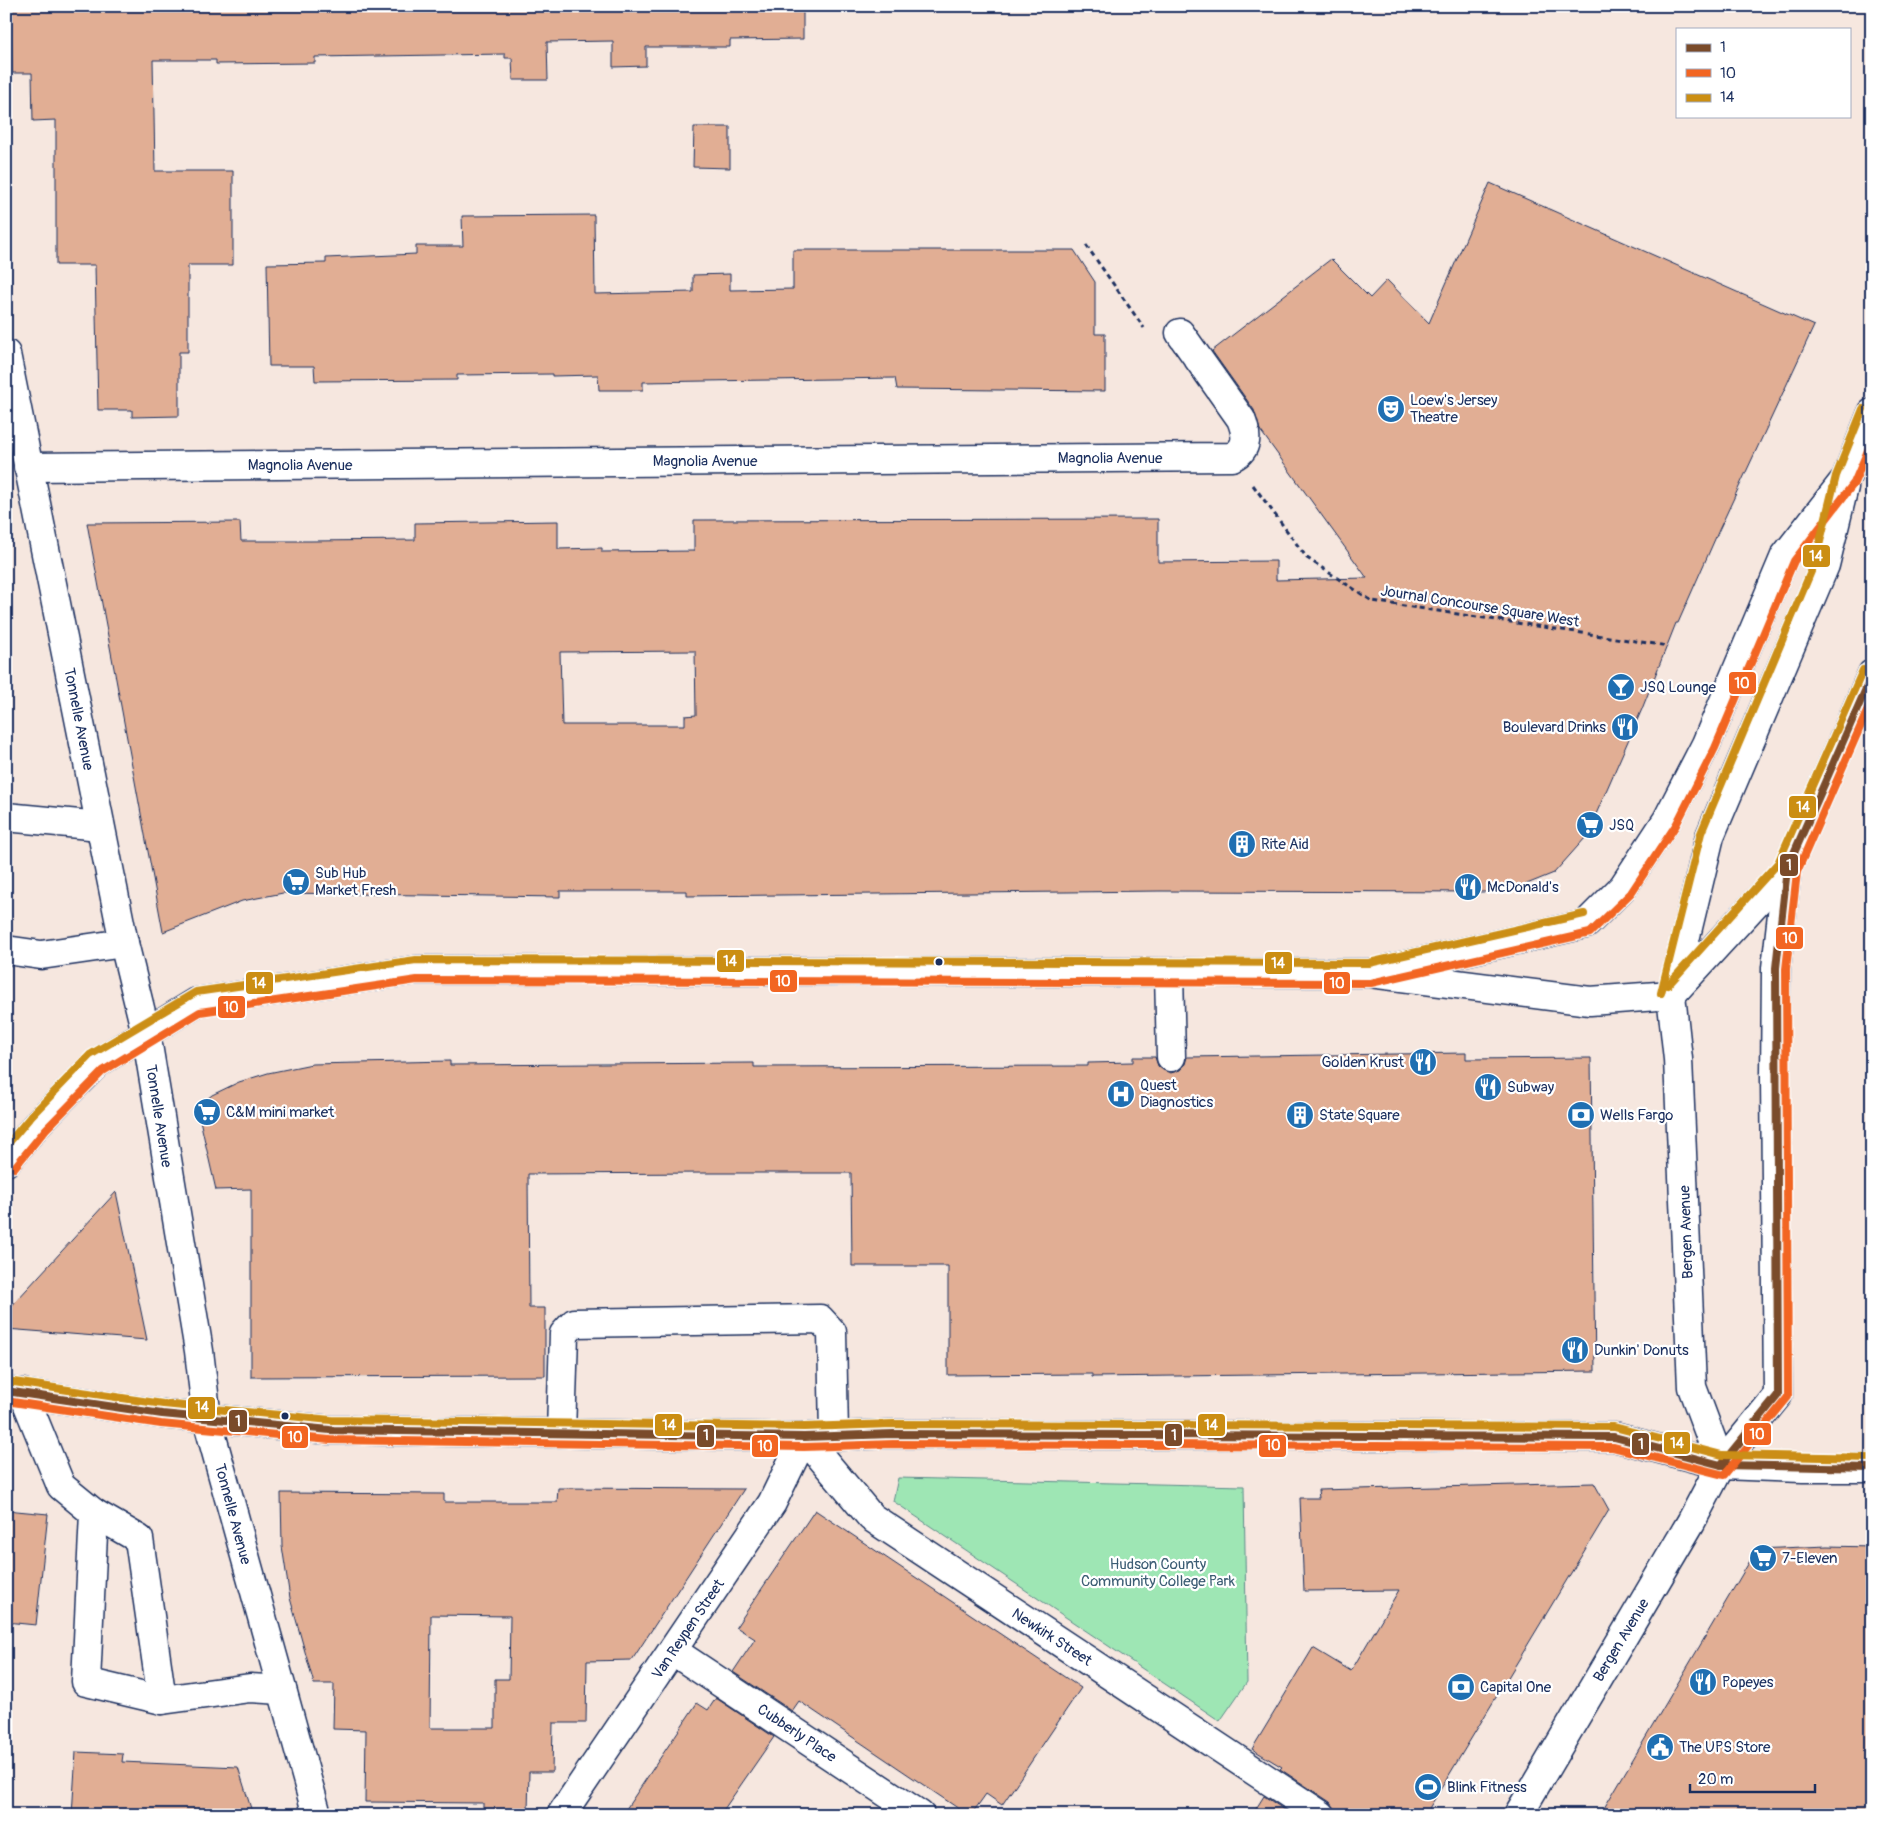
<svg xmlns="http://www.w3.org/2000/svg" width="1878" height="1821" font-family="Pangolin,sans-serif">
<rect width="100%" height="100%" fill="#f6e7df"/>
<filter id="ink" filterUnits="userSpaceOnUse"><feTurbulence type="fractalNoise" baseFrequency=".02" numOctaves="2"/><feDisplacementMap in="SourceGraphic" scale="10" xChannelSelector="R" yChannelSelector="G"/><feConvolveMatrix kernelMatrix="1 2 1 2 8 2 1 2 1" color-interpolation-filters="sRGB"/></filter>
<g filter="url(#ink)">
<polygon fill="#9ee6b4" stroke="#5c8a89" points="898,1478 1244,1486 1247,1682 1220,1721 893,1501"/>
<g fill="#e1ae94" stroke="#1b2f5e" fill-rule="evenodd">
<polygon points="11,6 803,6 803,39 730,40 730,47 646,47 646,66 613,67 613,41 547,42 548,80 513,80 512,58 505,58 505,54 315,57 315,63 216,64 216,60 153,60 155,171 233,171 233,265 188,265 188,352 179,352 179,416 132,417 132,410 98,410 95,265 56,265 56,120 33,121 32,73 12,73"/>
<polygon points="694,127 730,127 730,168 693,167"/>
<path d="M 1490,183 L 1814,326 L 1719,530 L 1678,623 L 1676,623 L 1642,709 L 1586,837 L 1554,873 L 1517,888 L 1491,892 L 1160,891 L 687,896 L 687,891 L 560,891 L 560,897 L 283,893 L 242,901 L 163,932 L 87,523 L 240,522 L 241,541 L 311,541 L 415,540 L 415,523 L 558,521 L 558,549 L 602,548 L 602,552 L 694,551 L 694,520 L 1158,519 L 1158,562 L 1276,561 L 1276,580 L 1367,578 L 1260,430 L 1254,410 L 1212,351 L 1331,259 L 1370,298 L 1387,280 L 1429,323 ZM 695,651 L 696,715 L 685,716 L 685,725 L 562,725 L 560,652 Z"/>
<polygon points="594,215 595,294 693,292 693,275 730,274 730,290 793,289 793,250 1074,250 1095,282 1095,334 1105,334 1105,391 897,389 895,378 643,382 643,390 599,390 598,375 552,376 552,374 457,375 457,380 315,381 314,366 269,366 267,264 326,263 326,258 416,254 416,246 463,246 462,216"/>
<polygon points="1466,1053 1466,1059 1591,1058 1595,1371 1092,1377 1092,1374 948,1375 948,1266 852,1266 851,1173 708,1173 528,1174 529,1308 545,1308 545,1376 251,1377 251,1189 216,1190 197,1107 212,1095 239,1082 268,1073 312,1064 450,1061 450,1065 754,1063 754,1067 1088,1066 1088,1063 1133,1062 1133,1057 1155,1057 1158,1066 1163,1070 1171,1073 1180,1070 1185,1064 1187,1057"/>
<polygon points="116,1192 147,1340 6,1329 6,1312"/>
<polygon points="1594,1483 1609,1510 1425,1815 1336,1815 1335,1808 1330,1802 1280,1769 1282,1767 1252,1749 1313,1648 1351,1671 1399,1590 1304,1591 1300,1498 1319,1498 1318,1490"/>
<path d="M 558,1488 L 744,1489 L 632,1660 L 587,1661 L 586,1723 L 553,1723 L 552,1772 L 529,1772 L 528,1811 L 483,1811 L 483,1803 L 365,1802 L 366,1730 L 333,1729 L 334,1684 L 314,1684 L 290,1598 L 282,1546 L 281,1493 L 444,1494 L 444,1502 L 557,1502 ZM 431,1615 L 510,1616 L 509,1679 L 495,1679 L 495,1728 L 430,1728 Z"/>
<polygon points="6,1510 48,1514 36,1625 6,1622"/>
<polygon points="815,1510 1081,1688 1002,1805 986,1794 971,1815 968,1815 799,1701 792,1711 733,1672 755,1639 736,1627"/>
<polygon points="1827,1546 1872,1547 1872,1815 1600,1815 1757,1549"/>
<polygon points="716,1698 774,1737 720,1815 622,1815 697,1703 708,1710"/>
<polygon points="76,1752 123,1754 122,1762 238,1767 253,1815 72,1815"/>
<polygon points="1264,1796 1292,1815 1252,1815"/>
</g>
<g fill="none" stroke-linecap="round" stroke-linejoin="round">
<g stroke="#1b2f5e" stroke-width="31">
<g id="minor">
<polyline points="6,354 124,943 146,1033 199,1351 207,1419 317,1815"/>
<path d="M 28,467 L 1232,457 C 1249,449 1247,434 1241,419 L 1180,333"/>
<polyline points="6,817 100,826"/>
<polyline points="6,950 41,955 124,943"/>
<polyline points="1169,973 1171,1057"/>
<polyline points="1671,995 1678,1059 1692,1387 1721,1465"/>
<polyline points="6,1391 162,1414 330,1430 804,1437 893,1434 1614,1437 1721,1465 1803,1468 1872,1468"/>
<polyline points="23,1393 61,1486 94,1513 139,1539 162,1700 250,1688 282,1690"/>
<polyline points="561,1433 564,1334 574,1323 820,1319 832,1332 834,1435"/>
<polyline points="94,1513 86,1682 162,1700"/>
<polyline points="673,1651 920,1815"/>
<polyline points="561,1815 772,1503 804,1437 871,1517 1321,1815"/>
<polyline points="1518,1815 1691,1522 1721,1465 1778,1395 1775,1078 1776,968 1787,869"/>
</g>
</g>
<g stroke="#1b2f5e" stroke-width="31">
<g id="major">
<polyline points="1388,969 1586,924 1623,887 1667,820 1706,744 1785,556 1846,478 1872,413"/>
<polyline points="1672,994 1710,836 1825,565 1844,487"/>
<polyline points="6,1162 39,1122 97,1063 197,1002 416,970 1370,973 1590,1001 1671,995 1787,869 1872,674"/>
</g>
</g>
<g stroke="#1b2f5e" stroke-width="3" stroke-dasharray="5 4" stroke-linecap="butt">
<polyline points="1086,245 1144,328"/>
<polyline points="1253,485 1307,558 1372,601 1668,646"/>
</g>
<use href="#minor" stroke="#fff" stroke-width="28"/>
<use href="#major" stroke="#fff" stroke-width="28"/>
<g stroke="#fff" stroke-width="11">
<g id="bus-1">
<polyline points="6,1391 162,1414 330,1430 804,1437 893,1434 1614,1437 1721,1465 1872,1468"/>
<polyline points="1721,1465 1778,1395 1776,968 1787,869 1872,675"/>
</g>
</g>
<g stroke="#fff" stroke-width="11">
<g id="bus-2">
<polyline points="14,1168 46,1129 103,1071 200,1012 417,980 1371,983 1590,933 1631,893 1676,825 1715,748 1794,561 1854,483 1872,441"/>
<polyline points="6,1401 161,1424 330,1440 804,1447 893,1444 1613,1447 1724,1475 1788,1397 1786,969 1797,872 1872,700"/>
</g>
</g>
<g stroke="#fff" stroke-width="11">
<g id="bus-3">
<polyline points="1668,985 1778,863 1863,670"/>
<polyline points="1661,993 1701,833 1815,562 1836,476 1863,409"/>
<polyline points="6,1146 32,1115 90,1055 196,992 416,960 1369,963 1584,914"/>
<polyline points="7,1381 163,1404 331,1420 804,1427 893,1424 1614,1427 1722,1455 1872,1458"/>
</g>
</g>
<use href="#bus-1" stroke="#7a4b2a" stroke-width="8"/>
<use href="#bus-2" stroke="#f26522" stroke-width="8"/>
<use href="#bus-3" stroke="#cb8e13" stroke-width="8"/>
</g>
</g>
<defs>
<g id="theatre-disc" transform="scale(1.4375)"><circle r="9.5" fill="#1f6fb2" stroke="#fff"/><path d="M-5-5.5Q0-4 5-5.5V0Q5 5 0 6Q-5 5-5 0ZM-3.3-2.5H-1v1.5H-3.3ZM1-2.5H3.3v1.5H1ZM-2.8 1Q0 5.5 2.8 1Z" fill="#fff"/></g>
<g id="bar-disc" transform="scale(1.4375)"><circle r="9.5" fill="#1f6fb2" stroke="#fff"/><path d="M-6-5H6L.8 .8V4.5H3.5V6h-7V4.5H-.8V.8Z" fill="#fff"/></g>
<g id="restaurant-disc" transform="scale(1.4375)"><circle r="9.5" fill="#1f6fb2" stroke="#fff"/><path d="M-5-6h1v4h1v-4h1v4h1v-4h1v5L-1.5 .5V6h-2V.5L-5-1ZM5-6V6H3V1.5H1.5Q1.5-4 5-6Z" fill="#fff"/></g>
<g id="supermarket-disc" transform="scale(1.4375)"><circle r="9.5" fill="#1f6fb2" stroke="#fff"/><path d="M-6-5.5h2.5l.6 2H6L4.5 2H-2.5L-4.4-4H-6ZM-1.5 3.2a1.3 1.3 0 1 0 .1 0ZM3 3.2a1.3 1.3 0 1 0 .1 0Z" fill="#fff"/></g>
<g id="building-disc" transform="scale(1.4375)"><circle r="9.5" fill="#1f6fb2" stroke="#fff"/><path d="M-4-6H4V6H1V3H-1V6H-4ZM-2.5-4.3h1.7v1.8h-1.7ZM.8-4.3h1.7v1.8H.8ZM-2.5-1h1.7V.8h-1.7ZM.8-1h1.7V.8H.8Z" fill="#fff"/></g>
<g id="hospital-disc" transform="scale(1.4375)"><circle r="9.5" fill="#1f6fb2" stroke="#fff"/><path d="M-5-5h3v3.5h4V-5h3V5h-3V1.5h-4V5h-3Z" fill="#fff"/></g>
<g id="bank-disc" transform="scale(1.4375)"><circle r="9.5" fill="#1f6fb2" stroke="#fff"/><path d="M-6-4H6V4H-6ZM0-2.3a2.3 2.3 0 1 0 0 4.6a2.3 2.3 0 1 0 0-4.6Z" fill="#fff"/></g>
<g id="civic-disc" transform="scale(1.4375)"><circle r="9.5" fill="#1f6fb2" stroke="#fff"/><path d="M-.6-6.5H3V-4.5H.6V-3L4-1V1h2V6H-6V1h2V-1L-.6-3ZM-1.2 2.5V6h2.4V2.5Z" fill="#fff"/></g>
<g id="stadium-disc" transform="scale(1.4375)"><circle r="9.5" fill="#1f6fb2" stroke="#fff"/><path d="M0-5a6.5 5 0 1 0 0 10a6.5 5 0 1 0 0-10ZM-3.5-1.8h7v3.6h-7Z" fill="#fff"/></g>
</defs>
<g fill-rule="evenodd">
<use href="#theatre-disc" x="1391" y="409"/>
<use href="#bar-disc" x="1621" y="687"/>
<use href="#restaurant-disc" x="1625" y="727"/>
<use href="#supermarket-disc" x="1590" y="825"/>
<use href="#building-disc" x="1242" y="844"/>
<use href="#supermarket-disc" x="296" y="882"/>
<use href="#restaurant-disc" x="1468" y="887"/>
<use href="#restaurant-disc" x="1423" y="1062"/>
<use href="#restaurant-disc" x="1488" y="1087"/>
<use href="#hospital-disc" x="1121" y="1094"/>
<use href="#supermarket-disc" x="207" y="1112"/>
<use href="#building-disc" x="1300" y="1115"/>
<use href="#bank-disc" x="1581" y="1115"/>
<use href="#restaurant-disc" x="1575" y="1350"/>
<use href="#supermarket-disc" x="1763" y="1558"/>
<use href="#restaurant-disc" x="1703" y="1682"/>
<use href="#bank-disc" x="1461" y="1687"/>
<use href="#civic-disc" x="1660" y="1747"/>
<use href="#stadium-disc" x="1428" y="1787"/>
</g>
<g fill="#1b2f5e" stroke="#fff" stroke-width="2">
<circle cx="939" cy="962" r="4.5"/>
<circle cx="285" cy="1416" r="4.5"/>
</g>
<g text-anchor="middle" stroke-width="4.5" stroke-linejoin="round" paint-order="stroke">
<g font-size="15" fill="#1b2f5e" stroke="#fff" text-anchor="start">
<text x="1410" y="405">Loew's Jersey<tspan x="1410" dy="17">Theatre</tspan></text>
<text x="1640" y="692">JSQ Lounge</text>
<text x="1606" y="732" text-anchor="end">Boulevard Drinks</text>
<text x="1609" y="830">JSQ</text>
<text x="1261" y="849">Rite Aid</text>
<text x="315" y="878">Sub Hub<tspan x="315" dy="17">Market Fresh</tspan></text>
<text x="1487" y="892">McDonald's</text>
<text x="1404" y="1067" text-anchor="end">Golden Krust</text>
<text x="1140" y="1090">Quest<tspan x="1140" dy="17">Diagnostics</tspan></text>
<text x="1507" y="1092">Subway</text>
<text x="226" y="1117">C&amp;M mini market</text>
<text x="1319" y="1120">State Square</text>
<text x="1600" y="1120">Wells Fargo</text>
<text x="1594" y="1355">Dunkin' Donuts</text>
<text x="1782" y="1563">7-Eleven</text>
<text x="1722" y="1687">Popeyes</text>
<text x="1480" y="1692">Capital One</text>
<text x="1679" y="1752">The UPS Store</text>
<text x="1447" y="1792">Blink Fitness</text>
</g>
<g font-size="15" fill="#1b2f5e" stroke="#fff">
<text x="1110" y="463">Magnolia Avenue</text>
<text x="705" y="466">Magnolia Avenue</text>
<text x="300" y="470">Magnolia Avenue</text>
<text transform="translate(1480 606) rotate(9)" y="5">Journal Concourse Square West</text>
<text transform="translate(79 719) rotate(79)" y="5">Tonnelle Avenue</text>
<text transform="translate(159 1116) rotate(81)" y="5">Tonnelle Avenue</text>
<text transform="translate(1686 1232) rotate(-92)" y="5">Bergen Avenue</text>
<text transform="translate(233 1514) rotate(75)" y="5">Tonnelle Avenue</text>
<text transform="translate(688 1629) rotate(-56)" y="5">Van Reypen Street</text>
<text transform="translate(1052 1637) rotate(33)" y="5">Newkirk Street</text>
<text transform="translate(1621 1640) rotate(-59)" y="5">Bergen Avenue</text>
<text transform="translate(797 1733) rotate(34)" y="5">Cubberly Place</text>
</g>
<g font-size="15" fill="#3c5d74" stroke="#fff">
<text x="1158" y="1569">Hudson County<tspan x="1158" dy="17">Community College Park</tspan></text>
</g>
</g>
<g stroke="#fff" stroke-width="2">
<rect x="1802" y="544" width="29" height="24" rx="5" fill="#cb8e13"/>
<rect x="1728" y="671" width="29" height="24" rx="5" fill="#f26522"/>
<rect x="1788" y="795" width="29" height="24" rx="5" fill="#cb8e13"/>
<rect x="1779" y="853" width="20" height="24" rx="5" fill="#7a4b2a"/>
<rect x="1775" y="926" width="29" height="24" rx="5" fill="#f26522"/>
<rect x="716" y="949" width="29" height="24" rx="5" fill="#cb8e13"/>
<rect x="1264" y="951" width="29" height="24" rx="5" fill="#cb8e13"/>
<rect x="769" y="969" width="29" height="24" rx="5" fill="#f26522"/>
<rect x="245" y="971" width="29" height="24" rx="5" fill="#cb8e13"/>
<rect x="1323" y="971" width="28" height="24" rx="5" fill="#f26522"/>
<rect x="217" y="995" width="29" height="24" rx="5" fill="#f26522"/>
<rect x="187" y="1396" width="29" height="24" rx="5" fill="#cb8e13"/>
<rect x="228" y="1409" width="20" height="24" rx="5" fill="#7a4b2a"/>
<rect x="654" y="1413" width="29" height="24" rx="5" fill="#cb8e13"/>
<rect x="1197" y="1413" width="29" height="24" rx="5" fill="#cb8e13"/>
<rect x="1743" y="1422" width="29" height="24" rx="5" fill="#f26522"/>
<rect x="1164" y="1423" width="19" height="24" rx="5" fill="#7a4b2a"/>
<rect x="696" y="1424" width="19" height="24" rx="5" fill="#7a4b2a"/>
<rect x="281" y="1425" width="28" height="24" rx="5" fill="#f26522"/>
<rect x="1663" y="1431" width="28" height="24" rx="5" fill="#cb8e13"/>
<rect x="1631" y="1432" width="19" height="24" rx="5" fill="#7a4b2a"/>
<rect x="1258" y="1434" width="29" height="24" rx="5" fill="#f26522"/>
<rect x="751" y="1434" width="28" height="24" rx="5" fill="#f26522"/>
</g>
<g font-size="14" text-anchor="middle" font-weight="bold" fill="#fff">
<text x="1816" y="561">14</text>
<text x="1742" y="688">10</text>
<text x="1803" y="812">14</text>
<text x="1789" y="870">1</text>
<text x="1790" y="943">10</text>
<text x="730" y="966">14</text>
<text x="1278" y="968">14</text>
<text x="783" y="986">10</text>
<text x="259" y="988">14</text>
<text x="1337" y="988">10</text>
<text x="231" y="1012">10</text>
<text x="202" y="1412">14</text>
<text x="238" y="1426">1</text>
<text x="669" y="1430">14</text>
<text x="1211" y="1430">14</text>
<text x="1757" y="1439">10</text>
<text x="1174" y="1440">1</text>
<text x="706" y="1440">1</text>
<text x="295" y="1442">10</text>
<text x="1677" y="1448">14</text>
<text x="1641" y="1449">1</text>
<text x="1273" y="1450">10</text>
<text x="765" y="1451">10</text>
</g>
<rect width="1878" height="1821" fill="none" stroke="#fff" stroke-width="25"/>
<rect x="12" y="12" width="1853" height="1796" fill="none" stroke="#1b2f5e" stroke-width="2" filter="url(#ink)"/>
<rect x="1676" y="28" width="175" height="90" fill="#ffffff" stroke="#a4acbf"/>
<rect x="1686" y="44" width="25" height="8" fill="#7a4b2a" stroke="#a4acbf"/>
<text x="1720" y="52" font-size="15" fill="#1b2f5e">1</text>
<rect x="1686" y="69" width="25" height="8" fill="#f26522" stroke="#a4acbf"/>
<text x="1720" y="78" font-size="15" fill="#1b2f5e">10</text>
<rect x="1686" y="94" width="25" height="8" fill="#cb8e13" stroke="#a4acbf"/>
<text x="1720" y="102" font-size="15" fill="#1b2f5e">14</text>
<path d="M1690 1784v8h125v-8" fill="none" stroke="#1b2f5e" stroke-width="2.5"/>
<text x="1698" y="1784" font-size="15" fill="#1b2f5e" stroke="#ffffff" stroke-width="4" paint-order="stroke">20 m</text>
</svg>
